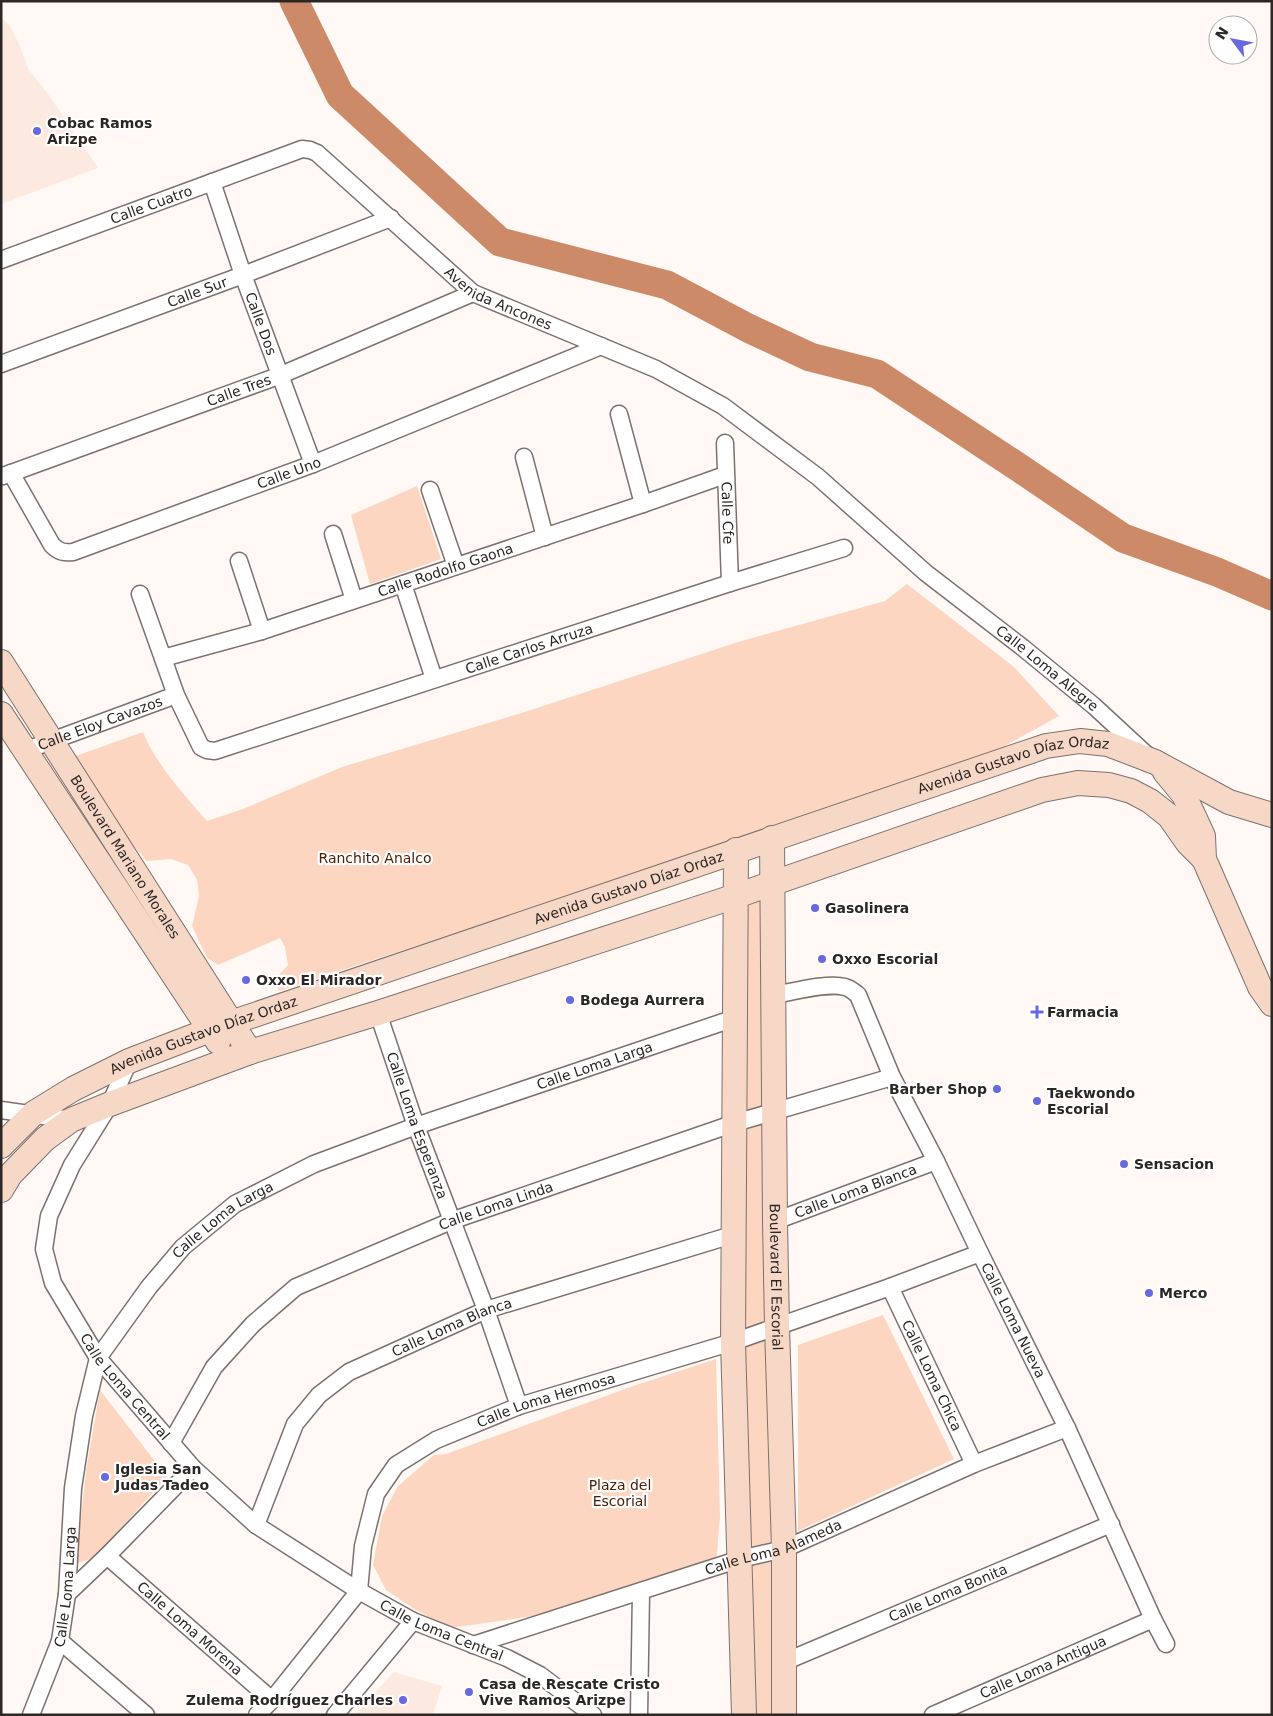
<svg xmlns="http://www.w3.org/2000/svg" width="1273" height="1716" font-family="'DejaVu Sans',sans-serif">
<rect width="100%" height="100%" fill="#fff8f4"/>
<g fill="#fce9e0">
<polygon points="1,17 10,26 19,44 28,69 48,94 98,168 1,204"/>
<polygon points="394,1672 442,1686 433,1715 355,1715"/>
</g>
<g fill="#fdd6c2">
<polygon points="417,486 441,559 370,584 351,515"/>
<path d="M 907,584 L 1014,667 L 1059,716 L 976,762 L 279,991 L 276,978 L 288,965 L 285,947 L 280,938 L 218,965 L 207,958 L 192,926 L 199,896 L 197,880 L 188,865 L 171,859 L 147,861 L 129,841 L 73,757 L 143,732 C 155,763 185,796 207,821 L 243,809 L 342,767 L 528,711 L 738,642 L 885,601 Z"/>
<polygon points="772,885 772,1111 737,1121 739,898"/>
<polygon points="775,1113 776,1325 734,1340 736,1124"/>
<polygon points="883,1315 954,1459 798,1531 798,1345"/>
<polygon points="776,1328 784,1548 741,1559 734,1343"/>
<polygon points="716,1359 720,1516 716,1567 534,1616 450,1628 416,1610 386,1590 373,1565 382,1516 398,1486 434,1455 446,1454 636,1385"/>
<polygon points="100,1390 167,1477 95,1557 76,1564 86,1471"/>
<polygon points="784,1550 784,1715 744,1715 741,1560"/>
</g>
<g fill="none" stroke-linecap="round" stroke-linejoin="round">
<polyline stroke="#cc8a69" stroke-width="29" points="294,1 340,95 500,242 667,285 748,328 810,357 877,374 1021,469 1123,538 1217,572 1272,596"/>
<g stroke="#7c726d" stroke-width="19">
<g id="street">
<path id="s1" d="M 212,182 L 243,275 L 313,464"/>
<path id="s2" d="M 1,260 L 302,149 L 310,150 L 317,153 L 473,293 L 656,369 L 723,406 L 818,477 L 926,573 L 1022,647 L 1094,706 L 1147,755"/>
<path id="s3" d="M 1,364 L 243,275 L 391,218"/>
<polyline points="619,414 643,504"/>
<path id="s4" d="M 725,443 L 730,583"/>
<polyline points="524,457 545,537"/>
<path id="s5" d="M 11,473 L 52,545 C 59,552 64,553 73,552 L 313,464 L 601,346"/>
<path id="s6" d="M 3,476 L 281,375 L 473,293"/>
<polyline points="430,490 456,566"/>
<polyline points="333,534 354,600"/>
<polyline points="239,561 262,631"/>
<polyline points="403,584 434,679"/>
<path id="s7" d="M 140,594 L 176,695 L 201,747 L 207,750 L 215,751 L 730,583 L 844,548"/>
<path id="s8" d="M 163,658 L 262,631 L 643,504 L 725,475"/>
<path id="s9" d="M 24,751 L 176,695"/>
<path id="s10" d="M 774,995 C 792,992 828,982 845,987 C 850,988 854,992 858,995 L 892,1077 L 936,1161 L 980,1253 L 1067,1428 L 1153,1619 L 1166,1644"/>
<path id="s11" d="M 378,1013 L 416,1126 L 486,1310 L 519,1406"/>
<path id="s12" d="M 129,1061 L 110,1104 L 72,1165 L 49,1216 L 44,1249 L 53,1283 L 98,1358 L 193,1468 L 256,1525 L 359,1591 L 413,1621 L 507,1658 L 540,1675 L 593,1715"/>
<polyline points="1,1110 71,1120"/>
<path id="s13" d="M 775,1221 L 936,1161"/>
<path id="s14" d="M 890,1287 L 974,1464"/>
<path id="s15" d="M 171,1443 L 214,1367 L 253,1324 L 296,1287 L 451,1221 L 735,1123 L 892,1077"/>
<path id="s16" d="M 256,1525 L 295,1424 L 319,1395 L 349,1372 L 486,1310 L 732,1235"/>
<path id="s17" d="M 107,1556 L 272,1700"/>
<polyline points="67,1594 107,1556 193,1468"/>
<polyline points="60,1641 146,1715"/>
<path id="s18" d="M 473,1645 L 740,1559 L 784,1549 L 974,1464 L 1067,1428"/>
<path id="s19" d="M 784,1662 L 1111,1524"/>
<path id="s20" d="M 31,1715 L 60,1641 L 67,1594 L 73,1488 L 84,1416 L 98,1358 L 149,1287 L 183,1247 L 235,1204 L 314,1164 L 416,1126 L 735,1018"/>
<path id="s21" d="M 257,1715 L 272,1700 L 359,1591 L 363,1546 L 376,1494 L 396,1465 L 436,1440 L 519,1406 L 733,1342 L 890,1287 L 980,1253"/>
<polyline points="335,1715 413,1621"/>
<polyline points="639,1715 641,1592"/>
<path id="s22" d="M 933,1715 L 1153,1619"/>
</g>
</g>
<g stroke="#7c726d" stroke-width="26">
<g id="secondary">
<path id="s23" d="M 1,662 L 250,1052"/>
<polyline points="1,714 218,1042"/>
<polyline points="1165,772 1184,795 1203,836 1204,859 1260,987 1272,1004"/>
<path id="s24" d="M 772,838 L 775,1221 L 777,1327 L 784,1549 L 784,1715"/>
<polyline points="736,850 733,1342 744,1715"/>
<path id="s25" d="M 1,1146 L 34,1113 L 73,1089 L 129,1061 L 210,1030 L 1046,746 L 1080,741 L 1108,744 L 1155,762 L 1229,802 L 1272,815"/>
<polyline points="1,1190 10,1175 45,1139 71,1120 110,1104 250,1052 378,1013 736,896 1042,790 1078,783 1109,785 1131,791 1150,801 1169,816 1188,843 1204,859"/>
</g>
</g>
<use href="#street" stroke="#fff" stroke-width="16"/>
<use href="#secondary" stroke="#f7d7c6" stroke-width="24"/>
</g>
<g fill="#6868e2" stroke="#fff" stroke-width="2">
<circle cx="37" cy="131" r="5"/>
<circle cx="815" cy="908" r="5"/>
<circle cx="822" cy="959" r="5"/>
<circle cx="246" cy="980" r="5"/>
<circle cx="570" cy="1000" r="5"/>
<path d="M1034.5 1004.5h5v5h5v5h-5v5h-5v-5h-5v-5h5z"/>
<circle cx="997" cy="1089" r="5"/>
<circle cx="1037" cy="1101" r="5"/>
<circle cx="1124" cy="1164" r="5"/>
<circle cx="1149" cy="1293" r="5"/>
<circle cx="105" cy="1477" r="5"/>
<circle cx="469" cy="1692" r="5"/>
<circle cx="403" cy="1700" r="5"/>
</g>
<g text-anchor="middle" stroke-width="4.5" stroke-linejoin="round" paint-order="stroke">
<g font-size="14" font-weight="bold" fill="#2b2725" stroke="#fff" text-anchor="start">
<text x="47" y="128">Cobac Ramos<tspan x="47" dy="16">Arizpe</tspan></text>
<text x="825" y="913">Gasolinera</text>
<text x="832" y="964">Oxxo Escorial</text>
<text x="256" y="985">Oxxo El Mirador</text>
<text x="580" y="1005">Bodega Aurrera</text>
<text x="1047" y="1017">Farmacia</text>
<text x="987" y="1094" text-anchor="end">Barber Shop</text>
<text x="1047" y="1098">Taekwondo<tspan x="1047" dy="16">Escorial</tspan></text>
<text x="1134" y="1169">Sensacion</text>
<text x="1159" y="1298">Merco</text>
<text x="115" y="1474">Iglesia San<tspan x="115" dy="16">Judas Tadeo</tspan></text>
<text x="479" y="1689">Casa de Rescate Cristo<tspan x="479" dy="16">Vive Ramos Arizpe</tspan></text>
<text x="393" y="1705" text-anchor="end">Zulema Rodríguez Charles</text>
</g>
<g font-size="14" fill="#2b2725" stroke="#fff">
<text dy="5" stroke="none"><textPath href="#s2" startOffset="160">Calle Cuatro</textPath></text>
<text dy="5" stroke="none"><textPath href="#s3" startOffset="209">Calle Sur</textPath></text>
<text dy="5" stroke="none"><textPath href="#s2" startOffset="571">Avenida Ancones</textPath></text>
<text dy="5" stroke="none"><textPath href="#s1" startOffset="150">Calle Dos</textPath></text>
<text dy="5" stroke="none"><textPath href="#s6" startOffset="251">Calle Tres</textPath></text>
<text dy="5" stroke="none"><textPath href="#s5" startOffset="336">Calle Uno</textPath></text>
<text dy="5" stroke="none"><textPath href="#s4" startOffset="70">Calle Cfe</textPath></text>
<text dy="5" stroke="none"><textPath href="#s8" startOffset="296">Calle Rodolfo Gaona</textPath></text>
<text dy="5" stroke="none"><textPath href="#s7" startOffset="510">Calle Carlos Arruza</textPath></text>
<text dy="5" stroke="none"><textPath href="#s2" startOffset="1238">Calle Loma Alegre</textPath></text>
<text dy="5" stroke="none"><textPath href="#s9" startOffset="81">Calle Eloy Cavazos</textPath></text>
<text dy="5" stroke="none"><textPath href="#s25" startOffset="1089">Avenida Gustavo Díaz Ordaz</textPath></text>
<text dy="5" stroke="none"><textPath href="#s23" startOffset="231">Boulevard Mariano Morales</textPath></text>
<text dy="5" stroke="none"><textPath href="#s25" startOffset="684">Avenida Gustavo Díaz Ordaz</textPath></text>
<text dy="5" stroke="none"><textPath href="#s25" startOffset="234">Avenida Gustavo Díaz Ordaz</textPath></text>
<text dy="5" stroke="none"><textPath href="#s20" startOffset="959">Calle Loma Larga</textPath></text>
<text dy="5" stroke="none"><textPath href="#s11" startOffset="119">Calle Loma Esperanza</textPath></text>
<text dy="5" stroke="none"><textPath href="#s13" startOffset="86">Calle Loma Blanca</textPath></text>
<text dy="5" stroke="none"><textPath href="#s15" startOffset="418">Calle Loma Linda</textPath></text>
<text dy="5" stroke="none"><textPath href="#s20" startOffset="554">Calle Loma Larga</textPath></text>
<text dy="5" stroke="none"><textPath href="#s24" startOffset="439">Boulevard El Escorial</textPath></text>
<text dy="5" stroke="none"><textPath href="#s10" startOffset="448">Calle Loma Nueva</textPath></text>
<text dy="5" stroke="none"><textPath href="#s16" startOffset="296">Calle Loma Blanca</textPath></text>
<text dy="5" stroke="none"><textPath href="#s14" startOffset="98">Calle Loma Chica</textPath></text>
<text dy="5" stroke="none"><textPath href="#s12" startOffset="370">Calle Loma Central</textPath></text>
<text dy="5" stroke="none"><textPath href="#s21" startOffset="459">Calle Loma Hermosa</textPath></text>
<text dy="5" stroke="none"><textPath href="#s18" startOffset="316">Calle Loma Alameda</textPath></text>
<text dy="5" stroke="none"><textPath href="#s20" startOffset="134">Calle Loma Larga</textPath></text>
<text dy="5" stroke="none"><textPath href="#s19" startOffset="178">Calle Loma Bonita</textPath></text>
<text dy="5" stroke="none"><textPath href="#s17" startOffset="110">Calle Loma Morena</textPath></text>
<text dy="5" stroke="none"><textPath href="#s12" startOffset="775">Calle Loma Central</textPath></text>
<text dy="5" stroke="none"><textPath href="#s22" startOffset="120">Calle Loma Antigua</textPath></text>
</g>
<g font-size="14" fill="#4b2006" stroke="#fff">
<text x="375" y="863">Ranchito Analco</text>
<text x="620" y="1490">Plaza del<tspan x="620" dy="16">Escorial</tspan></text>
</g>
</g>
<rect width="1273" height="1716" fill="none" stroke="#2b2725" stroke-width="5"/>
<g transform="translate(1233 40) rotate(302)"><circle r="24" fill="#ffffff" stroke="#aaa9a8"/>
<path d="M0-4L9 19L0 12L-9 19Z" fill="#6868e2"/>
<text y="-8" font-size="14" font-weight="bold" text-anchor="middle" fill="#2b2725">N</text>
</g>
</svg>
